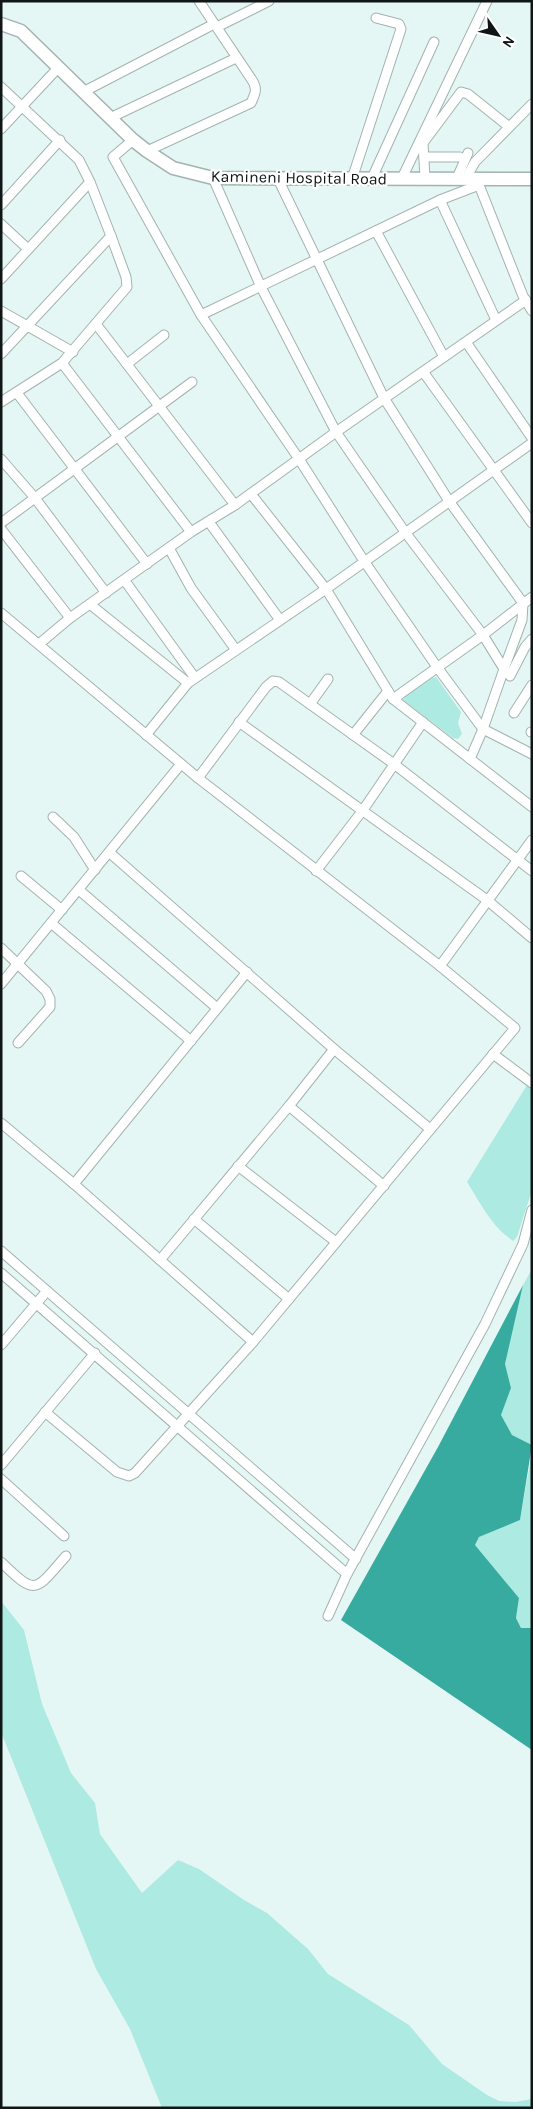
<svg xmlns="http://www.w3.org/2000/svg" width="533" height="2109" font-family="Karla,sans-serif">
<rect width="100%" height="100%" fill="#e5f7f4"/>
<g fill="#adeae2">
<polygon points="436,677 461,712 458,723 462,734 458,739 453,738 403,700 405,696 432,678"/>
<path d="M 527,1085 L 532,1089 L 532,1190 L 517,1237 L 513,1241 C 491,1226 481,1204 467,1182 Z"/>
<polygon points="532,1269 532,1445 512,1435 501,1415 511,1388 505,1364 510,1338 523,1285"/>
<polygon points="532,1452 532,1628 531,1629 521,1628 516,1618 519,1598 475,1545 479,1537 520,1520"/>
<polygon points="1,1601 24,1630 42,1704 71,1773 95,1803 100,1834 142,1893 178,1860 199,1869 244,1900 267,1913 308,1949 328,1974 409,2025 442,2064 487,2095 499,2101 515,2102 532,2099 532,2108 162,2108 130,2029 96,1969 1,1732"/>
</g>
<polygon fill="#38aba0" points="523,1285 505,1364 511,1388 501,1415 512,1435 532,1445 520,1520 479,1537 475,1545 519,1598 516,1618 521,1628 532,1628 532,1750 341,1620 438,1447"/>
<g fill="none" stroke-linecap="round" stroke-linejoin="round">
<g stroke="#a2b3b0" stroke-width="11">
<g id="street">
<polyline points="217,27 269,1"/>
<polyline points="1,87 79,160 90,182 111,236 126,277 127,287 62,363 1,402"/>
<polyline points="85,91 214,24"/>
<polyline points="110,118 236,58"/>
<polyline points="1,129 58,68"/>
<polyline points="133,140 113,157 201,315"/>
<path d="M 147,151 L 251,103 C 255,94 258,89 252,80 L 199,1"/>
<polyline points="424,157 460,157"/>
<polyline points="213,178 261,287 336,432 405,532 483,635 504,669 483,729 470,759"/>
<polyline points="372,178 434,42"/>
<polyline points="402,178 487,1"/>
<polyline points="425,178 423,143 461,92 468,94 508,126"/>
<polyline points="457,178 468,153"/>
<polyline points="466,178 475,162 532,104"/>
<polyline points="278,179 384,398 449,501 523,603 522,620 504,669"/>
<polyline points="352,179 401,29 399,24 376,18"/>
<polyline points="479,181 479,185 523,296 532,311"/>
<polyline points="479,185 440,200 201,315 299,459 364,561 437,667 483,729 532,754"/>
<polyline points="440,200 496,320"/>
<polyline points="1,205 60,140"/>
<polyline points="1,224 28,249"/>
<polyline points="376,231 444,357"/>
<polyline points="1,279 90,182"/>
<polyline points="1,311 73,352"/>
<polyline points="96,324 235,505"/>
<polyline points="466,342 532,438"/>
<polyline points="1,354 111,236"/>
<polyline points="62,363 191,532"/>
<polyline points="127,364 164,335"/>
<polyline points="424,373 532,523"/>
<polyline points="17,393 147,564"/>
<polyline points="1,459 35,498 106,593"/>
<polyline points="251,494 326,589 393,699 532,807"/>
<polyline points="209,522 280,620"/>
<polyline points="1,523 192,382"/>
<polyline points="1,529 70,618"/>
<polyline points="169,548 191,588 236,650"/>
<polyline points="125,581 195,678"/>
<polyline points="91,605 188,683"/>
<polyline points="1,613 198,778 440,966 515,1028 253,1342 135,1473 129,1476 117,1472 45,1412"/>
<polyline points="39,644 70,618 191,532 235,505 336,432 526,300"/>
<polyline points="510,676 525,647 532,639"/>
<polyline points="393,699 483,635 532,597"/>
<polyline points="310,704 328,679"/>
<polyline points="514,713 532,685"/>
<polyline points="239,722 487,900 532,938"/>
<polyline points="531,732 532,732"/>
<polyline points="146,735 188,683 326,589 532,443"/>
<polyline points="353,735 388,691"/>
<polyline points="198,778 266,687 273,681 279,682 394,764 532,871"/>
<polyline points="53,817 74,837 95,870"/>
<polyline points="110,853 334,1049 430,1129"/>
<polyline points="316,871 363,810 423,722"/>
<polyline points="21,876 62,910"/>
<polyline points="79,890 217,1008"/>
<polyline points="51,923 191,1041"/>
<polyline points="1,948 46,991 50,999 50,1007 18,1043"/>
<polyline points="440,966 532,840"/>
<polyline points="1,984 181,764"/>
<polyline points="493,1054 532,1083"/>
<polyline points="289,1106 384,1186"/>
<polyline points="1,1123 74,1184 253,1342"/>
<polyline points="238,1166 336,1242"/>
<polyline points="74,1184 247,972"/>
<polyline points="194,1219 289,1299"/>
<polyline points="1,1251 356,1559"/>
<polyline points="160,1260 289,1106 334,1049"/>
<polyline points="1,1273 347,1574"/>
<polyline points="1,1345 47,1291"/>
<polyline points="1,1465 95,1353"/>
<polyline points="1,1479 64,1536"/>
<path d="M 1,1562 C 37,1597 35,1591 66,1556"/>
<polyline points="328,1616 347,1574 485,1324 523,1244 532,1210"/>
</g>
</g>
<g stroke="#a2b3b0" stroke-width="15">
<polyline id="secondary" points="1,24 21,31 133,140 147,151 173,168 213,178 532,179"/>
</g>
<use href="#street" stroke="#fff" stroke-width="9"/>
<use href="#secondary" stroke="#fff" stroke-width="12"/>
</g>
<g text-anchor="middle" stroke-width="4.5" stroke-linejoin="round" paint-order="stroke">
<g font-size="16" fill="#0f1615" stroke="#fff">
<text transform="translate(299 177) rotate(1)" y="6">Kamineni Hospital Road</text>
</g>
</g>
<rect width="533" height="2109" fill="none" stroke="#0f1615" stroke-width="5"/>
<g transform="translate(498 35) rotate(124)" stroke="#ffffff" stroke-width="4" paint-order="stroke">
<path d="M0-4L9 19L0 12L-9 19Z" fill="#0f1615"/>
<text y="-8" font-size="14" font-weight="bold" text-anchor="middle" fill="#0f1615">N</text>
</g>
</svg>
